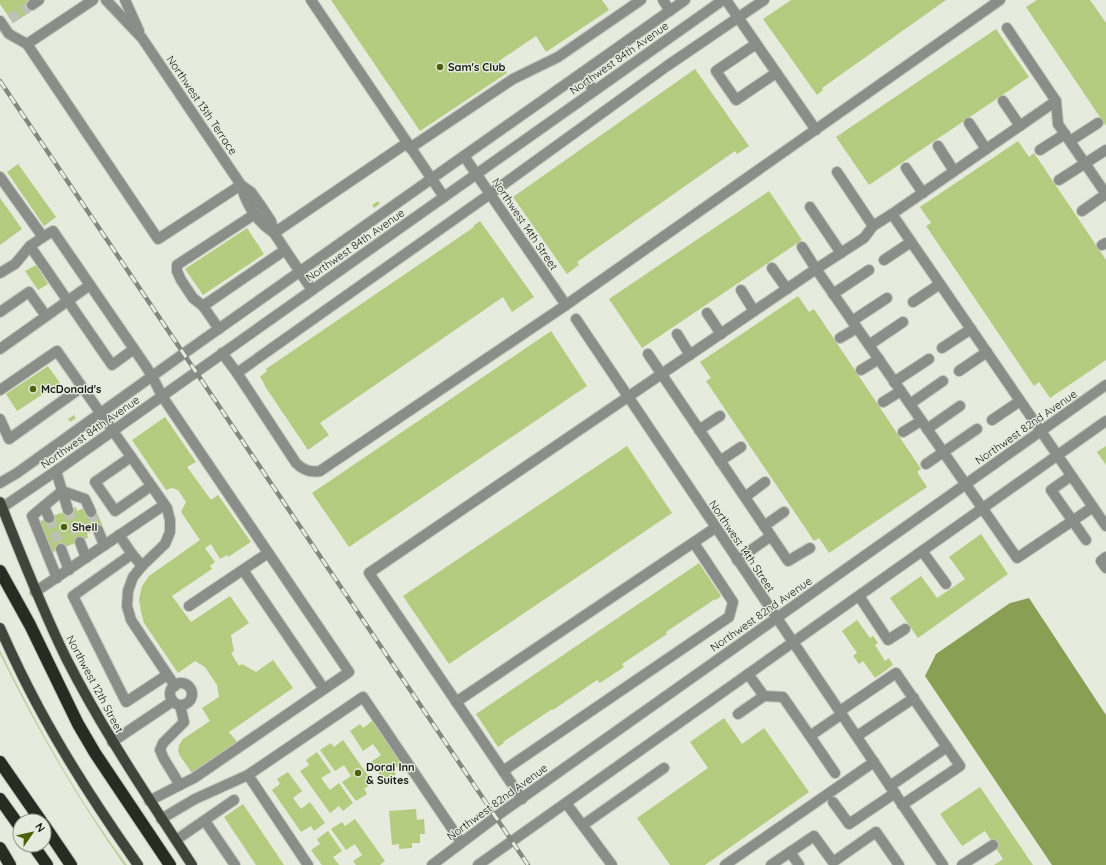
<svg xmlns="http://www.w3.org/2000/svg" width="1106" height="865" font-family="Quicksand,sans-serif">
<rect width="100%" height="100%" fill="#e6ebde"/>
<path fill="#becf9e" d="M 0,650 C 36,725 77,798 127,865 L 124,865 C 77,798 36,728 0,654 Z"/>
<polygon fill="#889f54" points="1029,598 1106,715 1106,865 1052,865 925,676 936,654 1010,603"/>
<g fill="#b3cc7f">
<polygon points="0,0 29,0 35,9 13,23 0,4"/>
<polygon points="331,0 602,0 609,10 546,52 536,36 499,61 507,73 420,131"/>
<polygon points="791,0 946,0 822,88 823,90 817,95 763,19"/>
<polygon points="1037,0 1090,0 1106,23 1106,126 1026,7"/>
<polygon points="996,29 1029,77 869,185 836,137"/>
<polygon points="695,69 749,146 737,154 735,151 577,262 579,265 567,274 513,197"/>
<polygon points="1018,141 1029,157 1034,153 1106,260 1106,360 1050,398 1039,382 1034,386 926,226 931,223 920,207"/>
<polygon points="18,164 56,217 44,226 7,172"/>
<polygon points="769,191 802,240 642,348 609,299"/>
<polygon points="0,198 22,229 0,245"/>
<polygon points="378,201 380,204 374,208 372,205"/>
<polygon points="480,221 534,297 512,312 503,297 320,423 329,435 308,450 264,385 265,385 260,377 267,371 266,369 474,227 473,226"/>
<polygon points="247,228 264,254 203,295 185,269"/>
<polygon points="36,265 48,284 38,290 25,271"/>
<polygon points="798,296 809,312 814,309 921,469 917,472 927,487 829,553 819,538 814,541 706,381 711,378 700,362"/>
<polygon points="551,331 587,386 349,547 312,493"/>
<polygon points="48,366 60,383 17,411 6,394"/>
<polygon points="74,415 76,418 70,422 68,419"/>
<polygon points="165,417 196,462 187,467 211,500 218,495 251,542 228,557 227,555 220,559 211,544 205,548 215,562 210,566 212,569 172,596 191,622 230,596 249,623 231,635 234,651 231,653 239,666 242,664 256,672 273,660 293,688 229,732 237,742 192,773 180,756 178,751 179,745 183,739 210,721 202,708 219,697 217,685 205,667 195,661 178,673 144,623 141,612 139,599 142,586 149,576 200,540 181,512 186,502 178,490 172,488 166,490 132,440"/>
<polygon points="627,446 672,513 449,664 403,596"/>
<polygon points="1106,446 1106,465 1097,452"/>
<polygon points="76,507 77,511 86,507 88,513 96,510 103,527 87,534 88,538 50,553 38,522"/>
<polygon points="981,534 1008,574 918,638 890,598 921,576 937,598 965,579 949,557"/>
<polygon points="699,563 721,596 716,600 715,599 666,632 667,634 622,664 624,667 600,683 597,680 553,710 552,709 503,742 504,743 498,747 476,714"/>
<polygon points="857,620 870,638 873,636 878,643 875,645 885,661 889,658 893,665 875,678 863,661 859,664 853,656 857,653 842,631"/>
<polygon points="724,718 742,744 764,728 809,792 705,865 670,865 637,818 708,768 690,742"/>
<polygon points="372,721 402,763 393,770 396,774 385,782 371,762 381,755 373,744 363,751 350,731 360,724 363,728"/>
<polygon points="343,740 373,783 364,789 367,794 356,801 342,782 351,776 344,765 335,771 320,750 331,743 334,747"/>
<polygon points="317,752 331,772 321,778 330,790 339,783 353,803 343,811 339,806 330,813 300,771 309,765 306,760"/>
<polygon points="288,772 302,791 293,798 301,809 310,802 325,823 314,831 311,826 301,832 272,790 280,784 277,779"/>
<polygon points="980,787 1033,865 994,865 1003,859 985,831 962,846 940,814"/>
<polygon points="243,804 284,865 256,865 224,817"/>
<polygon points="416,809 417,820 424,819 425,834 420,834 420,843 412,843 412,848 399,849 399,844 392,845 389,811"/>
<polygon points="355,819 385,861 380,865 356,865 353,861 362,855 355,844 346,850 331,829 342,822 345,826"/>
<polygon points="328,831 342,851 333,857 339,865 322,865 311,850 320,844 317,839"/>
</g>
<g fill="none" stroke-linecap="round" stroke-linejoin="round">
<g stroke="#bdc1b6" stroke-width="10" stroke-dasharray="10 5" stroke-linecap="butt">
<polyline points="10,19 32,5"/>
<polyline points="68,510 80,542"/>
<polyline points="91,512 98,530"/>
<polyline points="49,518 61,549"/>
</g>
<g stroke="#c1c5ba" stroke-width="12">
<g id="minor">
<polyline points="93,0 27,44 158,239 241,185"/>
<polyline points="106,0 142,38 241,185 251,192 261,206 271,221 274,233 312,290"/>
<polyline points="125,0 139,31"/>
<polyline points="311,0 444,197"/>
<polyline points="663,0 670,11"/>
<polyline points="726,0 816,130"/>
<polyline points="32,5 39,0"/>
<polyline points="0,21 9,34 27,44"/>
<polyline points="1007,28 1056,101"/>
<polyline points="756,44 716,71 736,100 776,73"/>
<polyline points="582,73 594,91"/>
<polyline points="1003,101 1020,126"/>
<polyline points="969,123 986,149"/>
<polyline points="1070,141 1098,123"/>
<polyline points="938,146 954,171"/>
<polyline points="410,148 513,79 558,57 641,0"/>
<polyline points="1040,150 1065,134"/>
<polyline points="464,156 566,305"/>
<polyline points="906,168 923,193"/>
<polyline points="837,172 873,226 892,214"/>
<polyline points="0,177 43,237 30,246 15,264 0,273"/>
<polyline points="1059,180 1106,150"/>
<path d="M 241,185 C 246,204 257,222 274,233"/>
<polyline points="1106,194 1058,124 1056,101 892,214 1106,526"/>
<polyline points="810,207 841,253"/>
<polyline points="1082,211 1106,194"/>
<polyline points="274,233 407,143"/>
<polyline points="43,237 53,231 145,365 152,376 162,396 349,672 194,778 180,785"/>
<polyline points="1102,245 1106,243"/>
<polyline points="30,246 112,365 134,349"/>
<polyline points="802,247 816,269 864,238 873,226"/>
<polyline points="884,260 911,242"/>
<polyline points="772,268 787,289"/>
<polyline points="741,290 754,311"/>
<polyline points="833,294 869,270"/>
<polyline points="913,302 940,284"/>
<polyline points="203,306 285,250"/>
<polyline points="0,312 29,292 46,316"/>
<polyline points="707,313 721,334"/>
<polyline points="576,319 943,865"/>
<polyline points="852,321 887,298"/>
<polyline points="219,329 203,306 193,298 181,280 177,271 177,265 255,214"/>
<polyline points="677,334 690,355"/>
<polyline points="840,338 857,328"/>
<polyline points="869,345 903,322"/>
<polyline points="942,348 971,329"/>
<polyline points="0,349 90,285"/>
<path d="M 222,353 L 237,373 L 296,463 C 303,470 310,473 320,471 L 566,305 L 1000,0"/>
<polyline points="648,354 788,561 810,548"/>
<polyline points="861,370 879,359"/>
<polyline points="959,371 987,352"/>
<polyline points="237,373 490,194 667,66 764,0"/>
<polyline points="894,382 929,359"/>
<polyline points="0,390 57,351 167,508 170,520 170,532 165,544 142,566 133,577 128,591 127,606 131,620 175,686"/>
<polyline points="883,402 901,391"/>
<polyline points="910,404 943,381"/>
<polyline points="0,419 9,439 82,387"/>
<polyline points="992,420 1020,401"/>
<polyline points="927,429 960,406"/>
<polyline points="699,430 720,416"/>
<polyline points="903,432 921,421"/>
<polyline points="131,457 95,482 115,511 151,486"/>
<polyline points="720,461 741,447"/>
<polyline points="926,464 977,429"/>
<polyline points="56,471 68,510"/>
<polyline points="1071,476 1051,490 1086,540"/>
<polyline points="0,483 17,473 183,354 685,0"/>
<polyline points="745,497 765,482"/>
<polyline points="44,506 49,518"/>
<polyline points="0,509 56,471 723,0"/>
<polyline points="764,526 784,512"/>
<polyline points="98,530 104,545"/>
<polyline points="119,535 132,554"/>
<polyline points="80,542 86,558"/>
<polyline points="61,549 69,570"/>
<polyline points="922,551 946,584"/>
<polyline points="1106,557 1101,561 1106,568"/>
<polyline points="737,560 771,536"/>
<polyline points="142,566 132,554 73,596 126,702 167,675"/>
<polyline points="243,570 324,689"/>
<polyline points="57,578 32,516 62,491 85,499 91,512"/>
<polyline points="35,592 164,505"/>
<polyline points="859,596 888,640 905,629"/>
<polyline points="189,606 268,553"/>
<polyline points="748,674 764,696 783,697 810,736 842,714"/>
<circle cx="181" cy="694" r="11"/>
<polyline points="456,702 715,528"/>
<polyline points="840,711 896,673 960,766 902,805"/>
<polyline points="738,714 764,696"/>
<polyline points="810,736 835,773"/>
<polyline points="857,736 914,698"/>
<polyline points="112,742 173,701"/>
<polyline points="503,771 729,617 733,602 694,543"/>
<polyline points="890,786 947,747"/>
<polyline points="522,799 369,573 816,269 1017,558 1093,507"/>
<polyline points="149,801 180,785 164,759 160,750 163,743 184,722 180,705"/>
<polyline points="833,802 849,824 895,793"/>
<polyline points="566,803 612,865"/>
<polyline points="161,819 195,799 248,775"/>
<polyline points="205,821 235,865"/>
<polyline points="583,825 664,768"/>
<polyline points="176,840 234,800"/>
<polyline points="790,852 799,865"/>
<polyline points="308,865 248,775 363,697 461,842"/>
<polyline points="432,865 505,810 1106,385"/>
<polyline points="478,865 1106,421"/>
<polyline points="725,865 874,762"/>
<polyline points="771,865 814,836 833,862 876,832 899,865"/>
<polyline points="962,865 993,845"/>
</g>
</g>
<g stroke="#c1c5ba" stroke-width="12">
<g id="major">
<path d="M 0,502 C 21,555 41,607 66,658 C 103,731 148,797 192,865"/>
<path d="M 0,628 C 12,655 25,682 39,708 C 68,762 102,814 138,865"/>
</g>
</g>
<g stroke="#c1c5ba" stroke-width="14">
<g id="highway">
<polyline points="0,571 30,625 78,724 95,753 170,865"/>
<polyline points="0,762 41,821"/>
<polyline points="0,799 20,827"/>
<polyline points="44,825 71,865"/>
<polyline points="33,845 47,865"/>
<polyline points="0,848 10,865"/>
</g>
</g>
<use href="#minor" stroke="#8b8d88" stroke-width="10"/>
<use href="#major" stroke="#41443b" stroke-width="10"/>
<use href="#highway" stroke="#282b21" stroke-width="12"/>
<g stroke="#85887f" stroke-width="4.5">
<polyline id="rail" points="0,81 528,865"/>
</g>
<use href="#rail" stroke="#e6ebde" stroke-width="3" stroke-dasharray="9" stroke-linecap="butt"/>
</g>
<g fill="#4c610b" stroke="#e6ebde" stroke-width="1.5">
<circle cx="440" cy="67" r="4"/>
<circle cx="33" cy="389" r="4"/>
<circle cx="64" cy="527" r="4"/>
<circle cx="358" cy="773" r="4"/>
</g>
<g text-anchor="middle" stroke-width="3" stroke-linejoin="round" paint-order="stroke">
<g font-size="11" fill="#181a15" stroke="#e6ebde">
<text transform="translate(619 58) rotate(-35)" y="4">Northwest 84th Avenue</text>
<text transform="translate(202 105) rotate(56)" y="4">Northwest 13th Terrace</text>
<text transform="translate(525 224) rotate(56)" y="4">Northwest 14th Street</text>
<text transform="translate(355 245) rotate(-35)" y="4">Northwest 84th Avenue</text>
<text transform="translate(1026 427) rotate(-35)" y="4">Northwest 82nd Avenue</text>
<text transform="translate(90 432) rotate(-35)" y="4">Northwest 84th Avenue</text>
<text transform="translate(742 546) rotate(56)" y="4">Northwest 14th Street</text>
<text transform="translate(761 614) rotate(-35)" y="4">Northwest 82nd Avenue</text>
<text transform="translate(95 684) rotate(62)" y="4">Northwest 12th Street</text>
<text transform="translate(497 802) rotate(-36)" y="4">Northwest 82nd Avenue</text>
</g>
<g font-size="11" font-weight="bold" fill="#181a15" stroke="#e6ebde" text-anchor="start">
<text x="448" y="71">Sam's Club</text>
<text x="41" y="393">McDonald's</text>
<text x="72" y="531">Shell</text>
<text x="366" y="771">Doral Inn<tspan x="366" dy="13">&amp; Suites</tspan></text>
</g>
</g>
<g transform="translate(32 833) rotate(56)"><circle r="19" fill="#e6ebde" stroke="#94978e"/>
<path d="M0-3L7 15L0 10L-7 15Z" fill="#4c610b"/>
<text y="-6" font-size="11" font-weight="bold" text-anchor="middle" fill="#181a15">N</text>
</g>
</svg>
